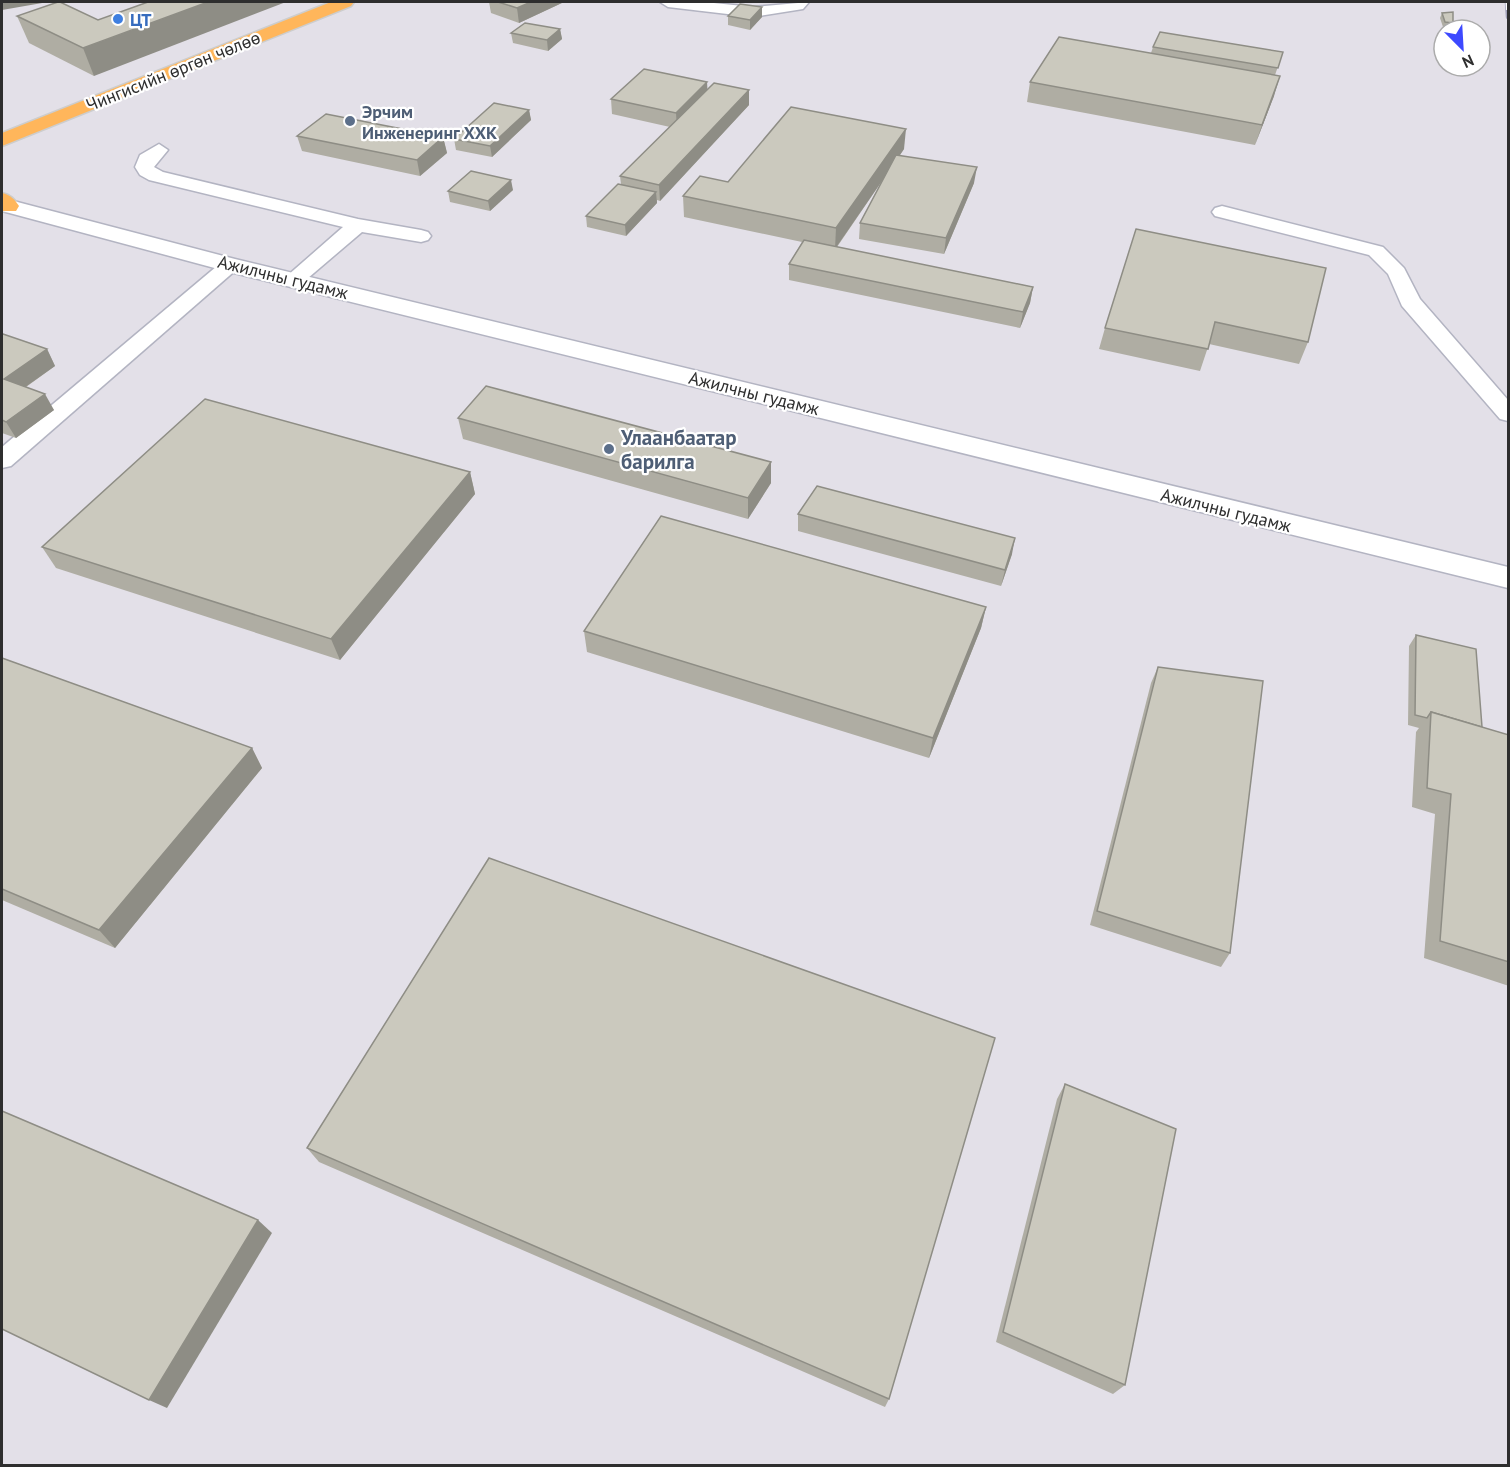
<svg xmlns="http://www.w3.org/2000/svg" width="1510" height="1467" font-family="'PT Sans',sans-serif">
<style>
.industrial{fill:#e3e0e8;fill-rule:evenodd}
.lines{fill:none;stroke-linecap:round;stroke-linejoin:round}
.street-casing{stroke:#b3b4c2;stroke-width:3}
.secondary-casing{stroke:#b3b4c2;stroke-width:3}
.highway-casing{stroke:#cdcdcd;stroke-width:3}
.street{fill:#fff;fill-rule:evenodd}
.secondary{fill:#fff;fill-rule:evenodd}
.highway{fill:#ffb65b;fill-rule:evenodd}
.rail-casing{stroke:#a1a1b9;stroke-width:4.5}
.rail{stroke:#fff;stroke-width:3;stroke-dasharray:8;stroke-linecap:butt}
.wall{fill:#afada3}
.shaded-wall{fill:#8e8d85}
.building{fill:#cbc9be;stroke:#8e8d85;stroke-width:1.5}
.shop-dot{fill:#3f7fe0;stroke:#fff;stroke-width:2}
.service-dot{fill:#5c6f8a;stroke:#fff;stroke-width:2}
.labels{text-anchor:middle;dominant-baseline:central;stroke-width:4.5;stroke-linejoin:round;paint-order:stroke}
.far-shop-label{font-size:18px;font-weight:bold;fill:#366cbe;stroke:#fff;text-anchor:start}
.far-street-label{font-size:18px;fill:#2e2e2e;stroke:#fff}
.far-service-label{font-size:18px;font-weight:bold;fill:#4e5e75;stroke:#fff;text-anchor:start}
.service-label{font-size:21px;font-weight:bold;fill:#4e5e75;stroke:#fff;text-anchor:start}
</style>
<rect width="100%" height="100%" fill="#f0ebdf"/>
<!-- industrial -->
<path class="industrial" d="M2,2H1508V1465L2,1466ZM1444,30H1480V66H1444Z"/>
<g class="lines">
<defs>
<g id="street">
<polygon points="660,2 704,2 753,7 809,2 803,9 753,17 668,7"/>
<polygon points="159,144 168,150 154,167 163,172 358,219 421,230 428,232 431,236 428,240 421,242 362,232 301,284 287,284 283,280 287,276 343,227 149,180 140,175 135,167 140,155"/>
<polygon points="1222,206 1383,247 1404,268 1420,299 1508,400 1508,421 1500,419 1402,306 1388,274 1369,255 1215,216 1212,212 1215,208"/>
<polygon points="230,259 237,261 240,265 237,269 11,466 2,468 2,447 223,261"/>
</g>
<polygon id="secondary" points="2,198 235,259 1508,567 1508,588 222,270 2,211"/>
<g id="highway">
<polygon points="331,2 354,2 351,6 2,146 2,133"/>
<path d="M2,193C11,195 14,199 19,206L16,211H2Z"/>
</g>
</defs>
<!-- street casing -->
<use href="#street" class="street-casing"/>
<!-- secondary casing -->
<use href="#secondary" class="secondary-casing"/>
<!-- highway casing -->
<use href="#highway" class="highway-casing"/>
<!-- street -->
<use href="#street" class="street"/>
<!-- secondary -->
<use href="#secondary" class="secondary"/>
<!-- highway -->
<use href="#highway" class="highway"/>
<defs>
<polyline id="rail" points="1507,2 1508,17"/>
</defs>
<!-- rail casing -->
<use href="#rail" class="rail-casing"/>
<!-- rail -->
<use href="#rail" class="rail"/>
</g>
<!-- wall -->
<g class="wall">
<polygon points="489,2 564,2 519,23 491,13"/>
<polygon points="1442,13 1453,23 1451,28 1443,27 1440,18"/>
<polygon points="17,16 98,20 94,76 29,43"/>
<polygon points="728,16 762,17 750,30 728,25"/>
<polygon points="560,29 562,39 548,51 513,43 511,33"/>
<polygon points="1153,47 1283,52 1275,75 1274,96 1255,145 1027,102 1030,82 1151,53"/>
<polygon points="707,82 707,89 749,105 660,201 657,200 657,203 626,236 587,227 586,216 621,184 620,176 670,127 612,114 611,99"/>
<polygon points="529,110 531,120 492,157 456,150 454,139"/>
<polygon points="297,136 443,137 447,153 420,176 302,151"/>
<polygon points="904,149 900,155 974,183 944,254 859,239 860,223 882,181 837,247 1033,287 1030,303 1020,328 789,280 789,264 802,242 684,217 683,196 728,182"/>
<polygon points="513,190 490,211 450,202 448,191"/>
<polygon points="1136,229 1308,342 1299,364 1209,344 1200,371 1099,349 1105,328"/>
<polygon points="2,335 47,349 55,366 26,387 54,410 16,438 2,433"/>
<polygon points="458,418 771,462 771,483 748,519 463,439"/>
<polygon points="470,472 475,494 340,660 56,568 42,547"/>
<polygon points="798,514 1012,554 1001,586 798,531"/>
<polygon points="986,607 981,628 929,758 587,652 584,631"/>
<polygon points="1416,635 1482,727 1509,735 1509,986 1424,958 1435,814 1412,807 1416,732 1419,728 1408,725 1409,646"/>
<polygon points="2,658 252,748 262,768 115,948 2,900"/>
<polygon points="1158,667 1230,953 1221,967 1090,925 1151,683"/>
<polygon points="1065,1084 1125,1385 1113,1394 996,1342 1057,1099"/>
<polygon points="307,1148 889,1399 885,1407 319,1162"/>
</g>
<!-- shaded-wall -->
<g class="shaded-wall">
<polygon points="2,2 48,2 2,10"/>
<polygon points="208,2 286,2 94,76 83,48"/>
<polygon points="531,2 564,2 519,23 517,8"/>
<polygon points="762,7 762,17 750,30 750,20"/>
<polygon points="560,29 562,39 548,51 547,40"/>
<polygon points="1280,76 1274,96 1255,145 1262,125"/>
<polygon points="707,82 708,97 677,128 676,113"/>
<polygon points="749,90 749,105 660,201 659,185"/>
<polygon points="529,110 531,120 492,157 490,146"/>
<polygon points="906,129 904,149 835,249 836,228"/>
<polygon points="443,137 447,153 420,176 417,160"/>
<polygon points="977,167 974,183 944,254 946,238"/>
<polygon points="511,180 513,190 490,211 488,201"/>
<polygon points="656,192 657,203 626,236 625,225"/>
<polygon points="1033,287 1030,303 1020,328 1023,312"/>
<polygon points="47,349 55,366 14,395 4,379"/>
<polygon points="45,394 54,410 16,438 6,422"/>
<polygon points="771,462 771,483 748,519 748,498"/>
<polygon points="470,472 475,494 340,660 331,639"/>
<polygon points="1015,538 1012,554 1001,586 1005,570"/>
<polygon points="986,607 981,628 929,758 933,738"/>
<polygon points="252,748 262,768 115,948 99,930"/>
<polygon points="258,1220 272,1233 167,1408 149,1400"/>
</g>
<!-- building -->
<g class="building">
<polygon points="58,2 60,2 98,20 148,2 208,2 83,48 17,16"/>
<polygon points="498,2 531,2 517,8"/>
<polygon points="740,4 762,7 750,20 728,16"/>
<polygon points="1453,12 1453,23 1445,22 1442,13"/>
<polygon points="525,23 560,29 547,40 511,33"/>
<polygon points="1160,32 1283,52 1278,68 1153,47"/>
<polygon points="1059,37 1280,76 1262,125 1030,82"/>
<polygon points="644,69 707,82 676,113 611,99"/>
<polygon points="714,83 749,90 659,185 620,176"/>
<polygon points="494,103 529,110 490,146 454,139"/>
<polygon points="791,107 906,129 836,228 683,196 700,176 728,182"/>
<polygon points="326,114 443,137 417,160 297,136"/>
<polygon points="896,155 977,167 946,238 860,223"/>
<polygon points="471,171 511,180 488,201 448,191"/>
<polygon points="618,184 656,192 625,225 586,216"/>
<polygon points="1136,229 1326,268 1308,342 1215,322 1208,349 1105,328"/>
<polygon points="804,240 1033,287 1023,312 789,264"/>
<polygon points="3,334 47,349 4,379 45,394 6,422 2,420 2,335"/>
<polygon points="486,386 771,462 748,498 458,418"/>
<polygon points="205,399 470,472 331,639 42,547"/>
<polygon points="817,486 1015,538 1005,570 798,514"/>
<polygon points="661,516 986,607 933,738 584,631"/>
<polygon points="1416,635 1476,649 1482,727 1431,712 1427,718 1415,715"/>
<polygon points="2,658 252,748 99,930 2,889"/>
<polygon points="1158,667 1263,681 1230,953 1097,911"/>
<polygon points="1431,712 1509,735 1509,962 1440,941 1451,794 1427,788"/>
<polygon points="489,858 995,1038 889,1399 307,1148"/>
<polygon points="1065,1084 1176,1129 1125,1385 1003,1332"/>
<polygon points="2,1111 258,1220 149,1400 2,1329"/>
</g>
<!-- markers -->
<circle class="shop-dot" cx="118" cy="19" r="6"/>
<g class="service-dot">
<circle cx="350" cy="121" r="6"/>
<circle cx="609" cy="449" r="6"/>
</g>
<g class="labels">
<!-- far-shop labels -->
<g class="far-shop-label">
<text x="130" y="19">ЦТ</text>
</g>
<!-- far-street labels -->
<g class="far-street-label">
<text transform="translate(173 71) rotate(-22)">Чингисийн өргөн чөлөө</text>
<text transform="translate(283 277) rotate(14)">Ажилчны гудамж</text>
<text transform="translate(754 393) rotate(14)">Ажилчны гудамж</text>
<text transform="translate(1226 510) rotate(14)">Ажилчны гудамж</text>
</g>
<!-- far-service labels -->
<g class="far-service-label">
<text x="362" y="111">Эрчим<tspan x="362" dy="21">Инженеринг ХХК</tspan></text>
</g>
<!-- service labels -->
<g class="service-label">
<text x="621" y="437">Улаанбаатар<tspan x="621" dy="24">барилга</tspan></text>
</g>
</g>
<!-- border -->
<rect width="1510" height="1467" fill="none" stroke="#2e2e2e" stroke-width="6"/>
<!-- north arrow -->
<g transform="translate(1462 48) rotate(156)"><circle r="28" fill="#ffffff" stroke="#ababab" stroke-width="1.5"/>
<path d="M0-4.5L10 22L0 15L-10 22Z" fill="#3d49ff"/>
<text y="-9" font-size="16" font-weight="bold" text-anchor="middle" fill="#2e2e2e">N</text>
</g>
</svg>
